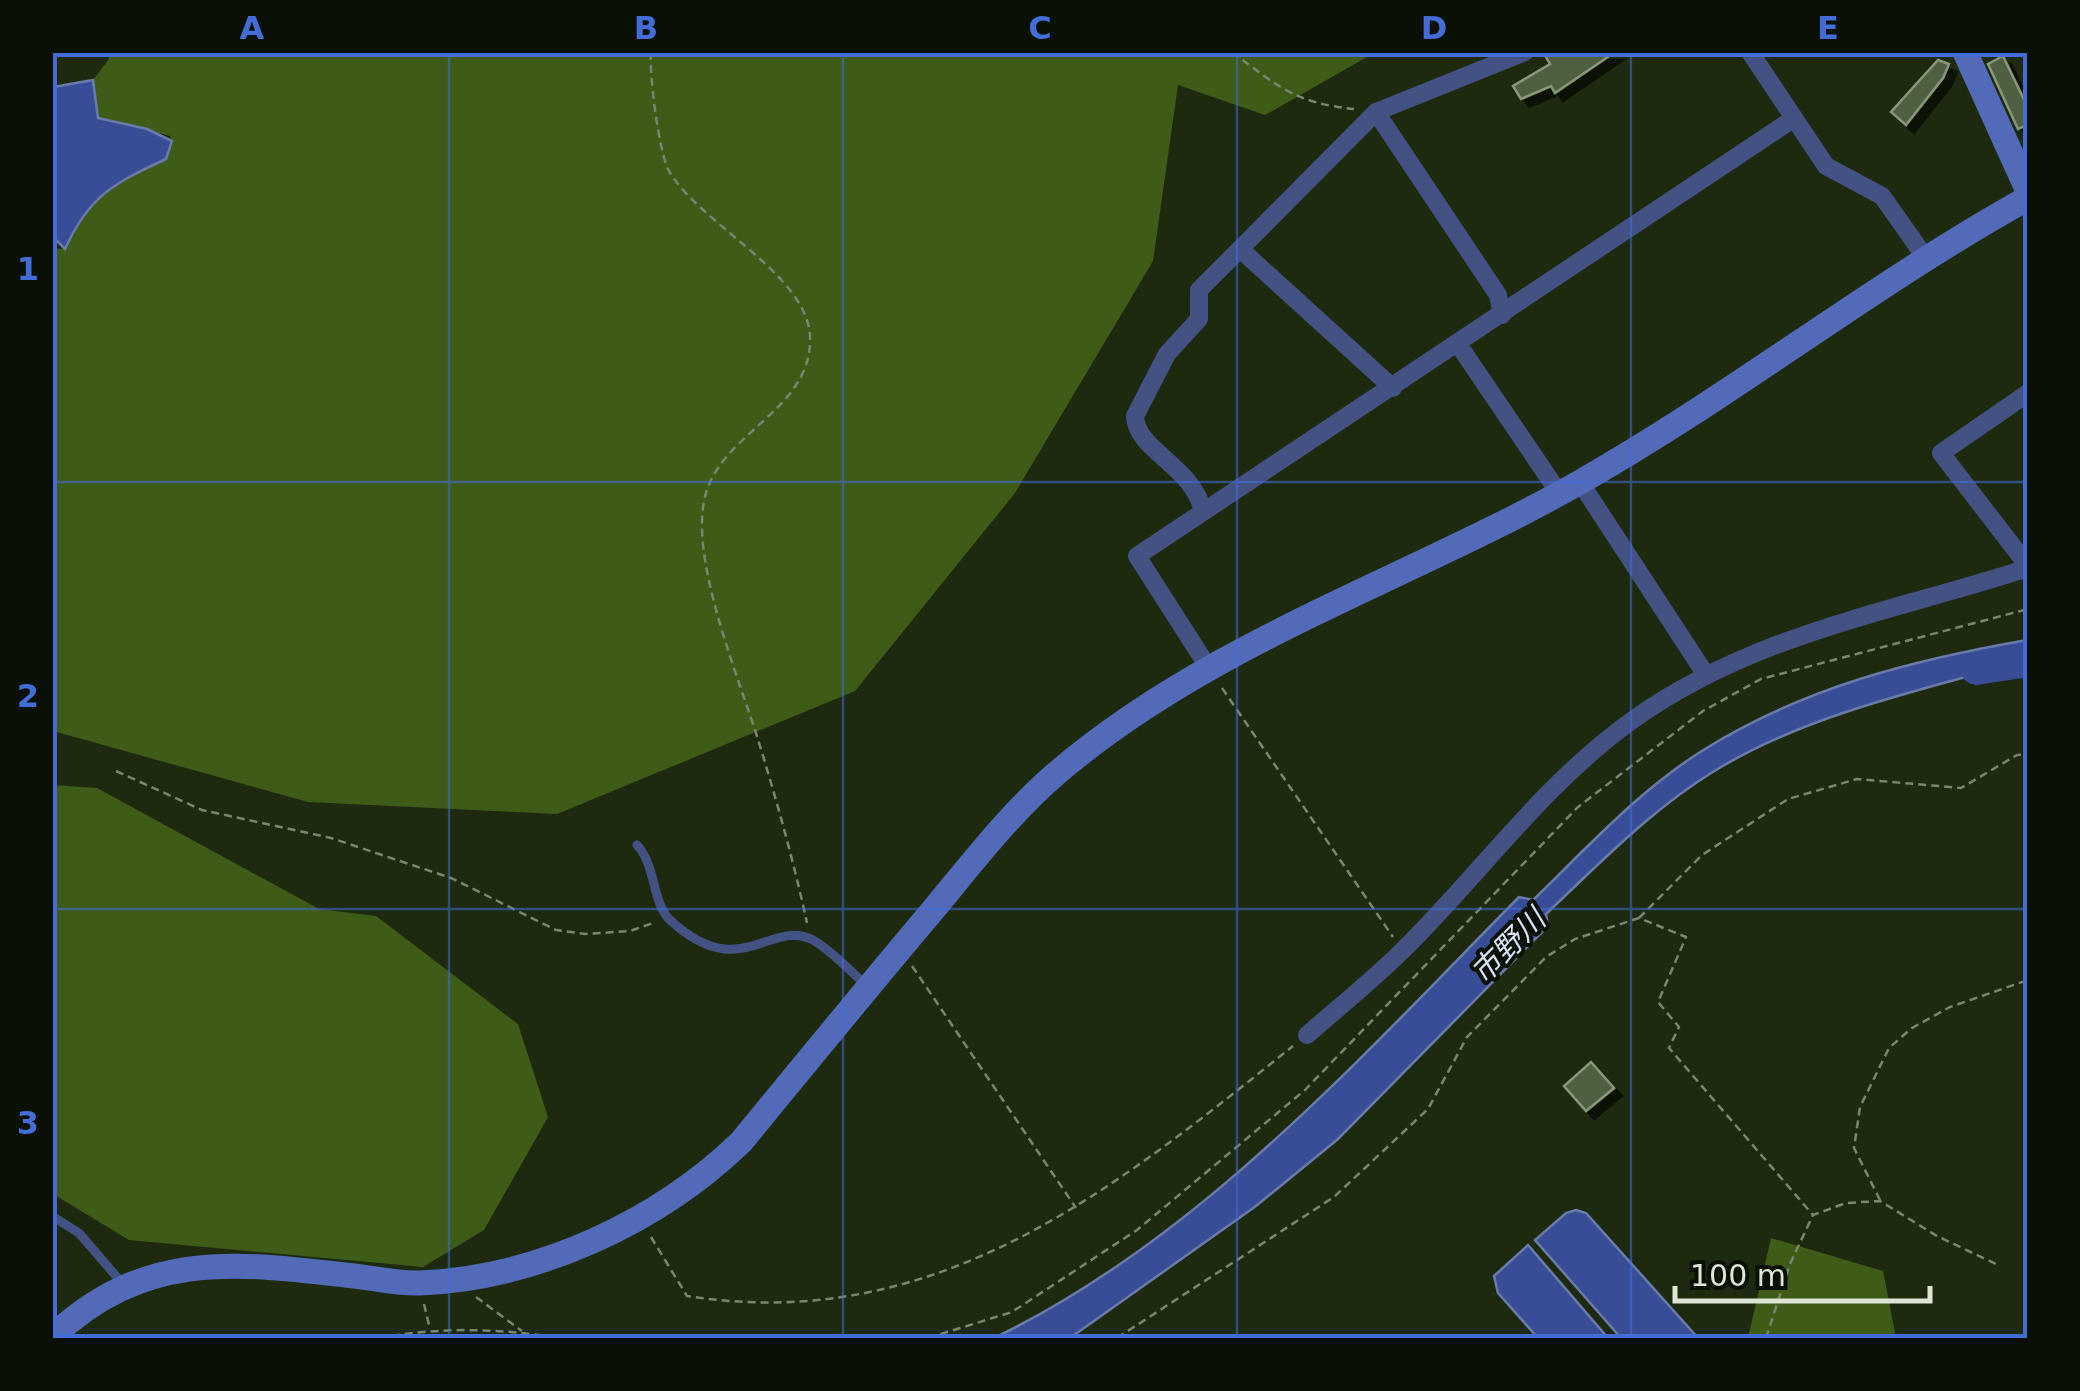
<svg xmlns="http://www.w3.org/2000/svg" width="2080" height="1391" font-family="'DejaVu Sans','Noto Sans JP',sans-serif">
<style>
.forest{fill:#3f5b18}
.water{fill:#394d97;stroke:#6a7baa;stroke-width:2.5}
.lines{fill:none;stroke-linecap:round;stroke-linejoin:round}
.river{stroke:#394d97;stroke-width:30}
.building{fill:#505e42;stroke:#879778;stroke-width:2.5;filter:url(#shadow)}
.path{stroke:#7a856f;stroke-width:2.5;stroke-dasharray:8 5;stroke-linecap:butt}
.lane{stroke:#435283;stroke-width:9}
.street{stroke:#435283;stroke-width:18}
.secondary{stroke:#536ab8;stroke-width:25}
.grid{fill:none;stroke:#436cd7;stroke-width:2.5;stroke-opacity:0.55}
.labels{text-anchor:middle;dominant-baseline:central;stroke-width:8;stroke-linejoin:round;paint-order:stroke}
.water-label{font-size:30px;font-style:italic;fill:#d9e1f7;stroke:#0b1006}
.neatline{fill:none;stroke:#436cd7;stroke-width:4}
.grid-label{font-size:32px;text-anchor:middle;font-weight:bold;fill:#436cd7}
</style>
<defs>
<filter id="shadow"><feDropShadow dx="8" dy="8" stdDeviation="0" flood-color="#0009"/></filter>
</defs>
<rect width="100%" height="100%" fill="#1e2a10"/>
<!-- forest -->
<g class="forest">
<path d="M107,53H1374L1265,115L1178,85L1153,261L1015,493L855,691L557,814L308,802L53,731L52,248L65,249C89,196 114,183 165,159L172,142L170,136L98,118L93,80L109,59Z"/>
<polygon points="52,785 97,788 319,909 376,916 518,1024 548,1117 484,1230 423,1267 129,1240 53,1194"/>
<polygon points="1771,1238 1883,1271 1896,1338 1748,1338"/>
</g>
<!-- water -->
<g class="water">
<path d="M93,80L98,118L147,129L172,141L166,159C114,183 89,196 65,249L53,237V87Z"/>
<path d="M2027,640V660C1923,690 1810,713 1716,770C1653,808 1600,863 1546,914L1548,926L1338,1139L1256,1206L1070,1338H994C1198,1240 1362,1056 1519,897L1533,900C1587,848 1640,789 1705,749C1805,687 1913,660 2027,640Z"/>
<polygon points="1576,1210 1586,1213 1698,1338 1621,1338 1535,1240 1566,1213"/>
<polygon points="1528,1245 1608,1338 1538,1338 1498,1293 1494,1276"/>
</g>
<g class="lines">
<!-- river -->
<polyline class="river" points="1976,670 2028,662"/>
</g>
<!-- building -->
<g class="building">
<polygon points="1554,52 1615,52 1555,93 1551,86 1521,99 1513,86 1550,64 1546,57"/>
<polygon points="2003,56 2028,108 2028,124 2018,129 1988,64"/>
<polygon points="1938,60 1949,64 1943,78 1906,125 1891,112"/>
<polygon points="1591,1062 1614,1088 1586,1111 1564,1086"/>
</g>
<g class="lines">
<!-- path -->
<g class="path">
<path d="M651,52C649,75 659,153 669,171C700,224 807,274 810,336C813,408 727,430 707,490C685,552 741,682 760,746C778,805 794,863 807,923"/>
<path d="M1232,52C1279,87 1295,103 1354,109"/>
<polyline points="1222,688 1393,937"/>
<polyline points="116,771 202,810 331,838 451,878 556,930 585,934 630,931 656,922"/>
<polyline points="1639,918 1702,855 1788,799 1857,779 1961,788 2017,755 2028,754"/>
<polyline points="912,966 1076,1208"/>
<polyline points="1880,1200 1854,1148 1860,1107 1889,1048 1912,1028 1950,1007 2028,980"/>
<path d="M651,1237L687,1296C935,1335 1112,1191 1293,1046"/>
<polyline points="476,1297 522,1331"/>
<polyline points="424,1304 430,1329"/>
<path d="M379,1338C440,1327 497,1328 558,1338"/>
<polyline points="928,1338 1012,1312 1137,1230 1305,1090 1578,807 1703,711 1761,679 2028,609"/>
<polyline points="1117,1338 1334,1197 1428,1109 1467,1037 1546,957 1575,939 1639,918 1686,937 1658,1002 1679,1027 1669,1048 1813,1215"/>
<polyline points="1766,1338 1790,1264 1813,1215 1846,1203 1880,1201 1937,1236 1998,1265"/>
</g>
<!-- lane -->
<g class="lane">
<path d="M637,845C656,865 652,903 670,920C740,985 770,918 813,940C831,950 850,971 866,985"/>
<polyline points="52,1216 79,1233 122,1283"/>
</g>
<!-- street -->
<g class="street">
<polyline points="1750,52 1826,166 1882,196 1925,257"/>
<polyline points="1376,112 1498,295 1502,315"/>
<polyline points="1458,344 1559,493"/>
<polyline points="1393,388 1240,249 1376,112 1525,52"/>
<polyline points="2028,393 1941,453 2028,566"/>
<polyline points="1580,482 1706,675"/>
<path d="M1203,512C1194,466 1136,451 1135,416L1167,354L1199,319V290L1240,249"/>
<polyline points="1208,667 1137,556 1793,119"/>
<path d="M1307,1035C1339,1007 1373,980 1404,949C1480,874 1545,782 1634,719C1756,633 1889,613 2028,568"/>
</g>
<!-- secondary -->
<g class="secondary">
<polyline points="1965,52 2028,191"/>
<path d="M52,1337C143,1251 232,1262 345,1275C369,1277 396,1284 420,1283C538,1278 658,1222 741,1142C805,1064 868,987 933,910C972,863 1011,812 1058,772C1212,641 1408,580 1582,481C1735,394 1873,284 2028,198"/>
</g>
</g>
<!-- grid -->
<path class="grid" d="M449,52V1338M843,52V1338M1237,52V1338M1631,52V1338M52,482H2028M52,909H2028"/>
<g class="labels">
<!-- water labels -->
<g class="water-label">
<text transform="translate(1508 946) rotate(-45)">市野川</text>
</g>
</g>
<!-- border -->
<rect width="2080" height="1391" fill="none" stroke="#0b1006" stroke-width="110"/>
<!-- scale -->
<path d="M1675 1286v15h255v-15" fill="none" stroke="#dde6d5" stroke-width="5"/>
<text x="1690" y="1286" font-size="30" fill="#dde6d5" stroke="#0b1006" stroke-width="8" paint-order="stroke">100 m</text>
<rect x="55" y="55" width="1970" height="1281" class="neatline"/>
<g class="grid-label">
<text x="252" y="39">A</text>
<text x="646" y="39">B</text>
<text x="1040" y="39">C</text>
<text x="1434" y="39">D</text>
<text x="1828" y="39">E</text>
<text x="28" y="280">1</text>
<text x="28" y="707">2</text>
<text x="28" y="1134">3</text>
</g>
</svg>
